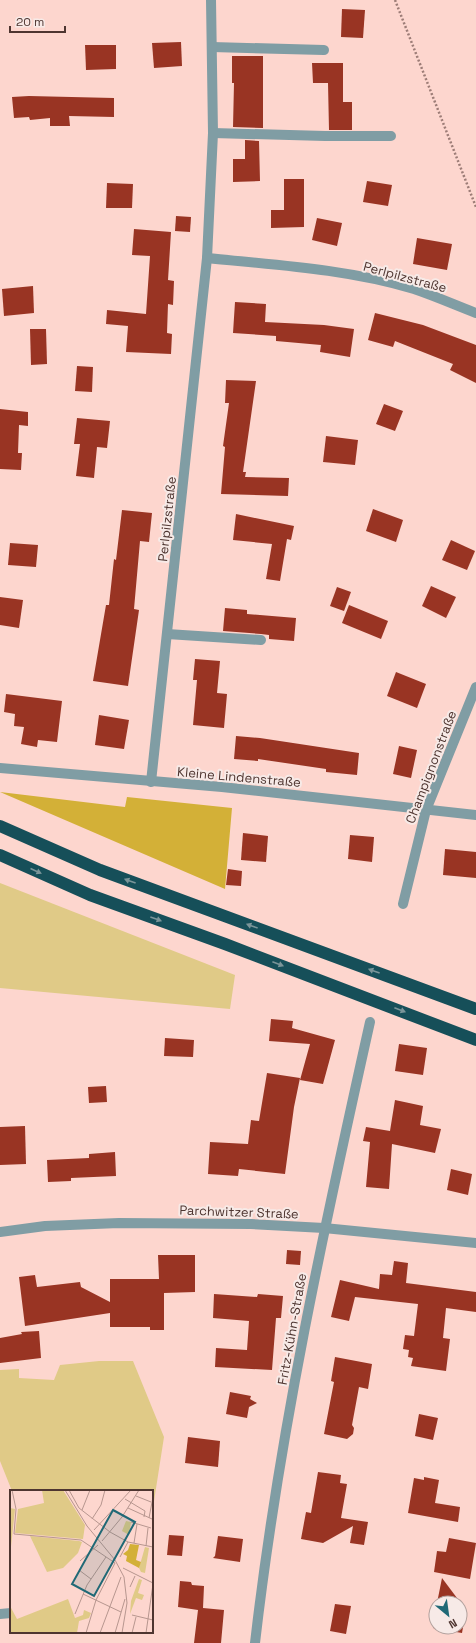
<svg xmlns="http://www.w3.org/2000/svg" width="476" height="1643" font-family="'Space Grotesk',sans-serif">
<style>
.green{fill:#e0ca87}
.forest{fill:#d3b037}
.building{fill:#993423}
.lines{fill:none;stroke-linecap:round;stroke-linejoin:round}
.path{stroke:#9d7d77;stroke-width:2.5;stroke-dasharray:2 2;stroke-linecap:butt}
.minor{stroke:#809da4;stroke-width:10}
.highway{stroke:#164f59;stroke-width:12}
.oneway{fill:#7b9599}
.labels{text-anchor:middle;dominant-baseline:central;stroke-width:4;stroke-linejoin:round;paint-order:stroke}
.street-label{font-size:13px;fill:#4e3530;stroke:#f7eae7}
.inset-road{fill:none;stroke:#b7968f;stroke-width:1}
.view{fill:#206976;fill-opacity:0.15;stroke:#206976;stroke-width:2}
.inset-edge{fill:none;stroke:#4e3530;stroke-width:2}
</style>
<rect width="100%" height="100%" fill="#fdd6ce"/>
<!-- green -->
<g class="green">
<polygon points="0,883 235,975 230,1009 0,988"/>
<polygon points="99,1361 133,1361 164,1437 152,1514 152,1491 12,1491 0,1461 0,1370 19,1369 19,1378 54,1380 60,1365"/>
</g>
<!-- forest -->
<polygon class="forest" points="0,792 125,807 127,797 232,808 225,889"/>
<!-- building -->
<g class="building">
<polygon points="342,9 365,10 363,38 341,37"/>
<polygon points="181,42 182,66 154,68 152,43"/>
<polygon points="85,45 116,45 116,69 86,70"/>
<polygon points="232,56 263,56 263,128 233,127 234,83 232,83"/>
<polygon points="312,63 343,63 343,102 352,102 352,130 329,130 328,83 313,83"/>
<polygon points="29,96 114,98 114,117 69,116 70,126 50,126 50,118 30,120 29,117 14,118 12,97"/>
<polygon points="245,140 259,141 260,181 233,182 233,159 245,159"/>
<polygon points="284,179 304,179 304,227 271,228 271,210 284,210"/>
<polygon points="367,181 392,185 388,206 363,202"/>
<polygon points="107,183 133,184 132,208 106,208"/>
<polygon points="176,216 191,217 190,232 175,231"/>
<polygon points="317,218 342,223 337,246 312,240"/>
<polygon points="134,229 171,232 168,280 174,281 173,305 168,304 167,333 172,334 171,354 126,352 128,326 106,324 107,310 146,314 150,256 132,255"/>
<polygon points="417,238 452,244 447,270 413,264"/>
<polygon points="33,286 34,313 4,316 2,289"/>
<polygon points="235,302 266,304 265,322 324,325 354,329 350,357 320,352 321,345 276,341 276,336 233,333"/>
<polygon points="375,313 423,325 476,345 476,383 450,370 453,364 395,341 393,347 368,340"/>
<polygon points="30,329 46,329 47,364 31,365"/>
<polygon points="77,366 93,367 92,392 75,391"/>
<polygon points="226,380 256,381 243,472 246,472 245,477 289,478 288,496 221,494 225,447 223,446 229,403 225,403"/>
<polygon points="384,404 403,411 395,431 376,424"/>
<polygon points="0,409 28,412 28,426 19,425 18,453 22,453 21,470 0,469"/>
<polygon points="77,418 110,421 107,448 97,447 94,478 76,476 80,444 74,444"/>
<polygon points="326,436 358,440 355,465 323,462"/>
<polygon points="373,509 403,520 396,542 366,531"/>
<polygon points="122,510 152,513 149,542 140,541 134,609 139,610 128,686 93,681 106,605 109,605 114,559 116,560"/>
<polygon points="236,514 294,526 291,540 287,539 280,581 266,579 272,544 233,540"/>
<polygon points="451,540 475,551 467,570 442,560"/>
<polygon points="10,543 38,545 36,567 8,565"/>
<polygon points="431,586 456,597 446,618 422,606"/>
<polygon points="337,587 351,592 344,611 330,606"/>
<polygon points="0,597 23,600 19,628 0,625"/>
<polygon points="349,605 388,621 381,639 342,623"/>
<polygon points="225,608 247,610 247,614 296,618 294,641 269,639 269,635 261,634 223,631"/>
<polygon points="195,659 220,661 217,693 227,694 224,728 193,725 197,680 193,680"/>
<polygon points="396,672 426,684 417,708 387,696"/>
<polygon points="6,694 62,701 57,742 38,740 37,747 21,744 24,727 14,726 15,714 4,712"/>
<polygon points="99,715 129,720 124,749 95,745"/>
<polygon points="236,736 260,738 359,753 357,775 326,772 326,769 258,759 258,761 234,759"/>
<polygon points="399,746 417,750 411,778 393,774"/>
<polygon points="243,833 268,836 266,862 241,860"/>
<polygon points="350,835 374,837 372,862 348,859"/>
<polygon points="445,849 476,852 476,878 443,875"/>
<polygon points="228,869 242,871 241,886 226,885"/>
<polygon points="271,1019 293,1021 292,1028 335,1040 323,1084 300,1080 310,1044 269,1041"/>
<polygon points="165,1038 194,1040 193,1057 164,1056"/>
<polygon points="399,1044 427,1048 423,1075 395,1071"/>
<polygon points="267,1073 300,1078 294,1107 285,1174 239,1169 238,1176 208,1174 210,1142 248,1144 251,1120 259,1121"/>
<polygon points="106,1086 107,1102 89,1103 88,1087"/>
<polygon points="395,1100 423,1106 420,1125 441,1129 435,1153 392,1144 389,1189 366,1187 370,1142 363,1141 366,1127 390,1131"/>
<polygon points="25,1126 26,1164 0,1165 0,1127"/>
<polygon points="115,1152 116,1176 71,1178 71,1181 48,1182 47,1160 89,1158 89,1154"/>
<polygon points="451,1169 472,1174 468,1195 447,1190"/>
<polygon points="287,1250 301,1251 300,1265 286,1264"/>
<polygon points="158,1255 195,1255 195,1292 164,1293 164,1330 150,1330 150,1327 110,1327 110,1313 25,1326 19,1277 35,1275 37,1287 80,1282 81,1287 110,1302 110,1279 159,1279"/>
<polygon points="394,1261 408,1263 406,1283 476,1292 476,1312 446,1308 443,1338 450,1339 446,1371 411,1366 413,1358 408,1357 409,1350 403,1349 405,1335 414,1336 418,1304 355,1297 349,1321 331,1317 340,1280 379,1289 380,1274 392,1275"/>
<polygon points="214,1294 257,1297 258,1294 283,1296 281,1318 276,1318 272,1370 215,1367 216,1348 247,1350 249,1321 213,1318"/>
<polygon points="39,1331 41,1358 0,1363 0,1338 22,1334 21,1332"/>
<polygon points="335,1357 372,1364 368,1389 359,1387 352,1425 354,1428 353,1434 347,1439 324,1434 334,1382 331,1381"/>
<polygon points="230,1392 251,1396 250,1399 257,1403 249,1407 247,1418 226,1414"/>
<polygon points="419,1414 438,1418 433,1440 415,1436"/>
<polygon points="188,1437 220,1441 218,1467 185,1463"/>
<polygon points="318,1472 341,1475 340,1483 347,1484 341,1518 368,1522 364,1545 350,1543 353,1526 323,1543 301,1539 306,1512 311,1513"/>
<polygon points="424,1477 439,1480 435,1503 460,1507 458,1522 408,1513 414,1478 424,1480"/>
<polygon points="169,1535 184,1536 182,1556 167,1555"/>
<polygon points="218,1536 243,1539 240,1562 213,1558 215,1556"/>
<polygon points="449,1538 476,1543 470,1579 434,1572 437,1551 446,1552"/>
<polygon points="442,1578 466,1610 462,1633 433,1628 436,1612 436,1627 460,1627 460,1603 437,1603"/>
<polygon points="180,1581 191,1582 192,1585 204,1586 203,1608 224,1610 221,1643 194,1643 198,1610 178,1607"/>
<polygon points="335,1604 351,1606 346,1634 330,1631"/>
</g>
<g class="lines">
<!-- path -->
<polyline class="path" points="395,0 476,207"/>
<!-- minor -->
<g class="minor">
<polyline points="212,47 324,50"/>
<polyline points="213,133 325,136 391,136"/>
<path d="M207,258C276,265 347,269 414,289C435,296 455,305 476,313"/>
<polyline points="167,634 261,640"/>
<polyline points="0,768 222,787 476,815"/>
<polyline points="151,782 207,258 213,133 211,0"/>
<polyline points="403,904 426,810 476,687"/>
<polyline points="0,1232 45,1226 119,1223 251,1224 324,1228 476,1243"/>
<polyline points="0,1614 11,1613"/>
<path d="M255,1643C279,1434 324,1228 370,1022"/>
</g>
<!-- highway -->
<g class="highway">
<polyline points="0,826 100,870 476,1009"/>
<polyline points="0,855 90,895 225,944 476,1040"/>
</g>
</g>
<!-- one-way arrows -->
<defs><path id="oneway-solid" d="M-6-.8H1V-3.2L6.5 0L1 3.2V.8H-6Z"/></defs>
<g class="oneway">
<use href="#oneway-solid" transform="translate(36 871) rotate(24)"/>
<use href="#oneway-solid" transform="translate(130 881) rotate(-160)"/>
<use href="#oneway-solid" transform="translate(156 919) rotate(20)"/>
<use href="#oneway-solid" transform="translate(252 926) rotate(-160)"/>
<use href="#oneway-solid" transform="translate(278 964) rotate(21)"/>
<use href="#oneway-solid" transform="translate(374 971) rotate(-160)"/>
<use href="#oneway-solid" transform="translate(400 1010) rotate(21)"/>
</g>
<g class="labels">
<!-- street labels -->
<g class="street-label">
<text transform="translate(405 277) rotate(15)">Perlpilzstraße</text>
<text transform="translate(167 519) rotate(-84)">Perlpilzstraße</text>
<text transform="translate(431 767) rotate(-69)">Champignonstraße</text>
<text transform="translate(239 777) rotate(5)">Kleine Lindenstraße</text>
<text transform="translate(239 1212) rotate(2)">Parchwitzer Straße</text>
<text transform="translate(292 1329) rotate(-80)">Fritz-Kühn-Straße</text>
</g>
</g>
<!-- overview -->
<g transform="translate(10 1490)">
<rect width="143" height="143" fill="#fdd6ce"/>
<path d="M32,0H53L75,35L73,49L5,43L8,19L34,13ZM0,18L5,19L0,66ZM116,31L121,32L119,45L112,41ZM20,46L69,51L72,52L68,63L53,78L37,82ZM135,57L139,58L135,83L131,82L129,78ZM129,89L132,90L128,103L134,105L132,110L126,108L120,124L121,111ZM58,109L65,128L73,125L74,120L81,123L79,128L69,131L67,143H0V116L7,129Z" fill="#e0ca87"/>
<path d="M120,54L129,55L126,70L131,72L129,78L116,71L117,66L113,64L118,60Z" fill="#d3b037"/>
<path class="inset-road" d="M2,0L6,19L4,44L71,50L105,73L86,110L76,143M55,0L77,36L105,70L114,87L117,113L112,143M59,0L69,18L100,42L118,52L143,57M126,6L141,12M115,9L135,21L134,27M118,18L142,29M72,20L80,0M139,28L143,7M82,29L91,15L95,0M121,32L141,38M84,40L121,0M92,51L112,27L129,0M124,53L127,34M136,56L138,38M110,67L118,52M70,71L88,55M113,78L143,93M69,80L81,89M120,97L125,86M73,104L111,122M65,124L77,95L96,67M122,125L143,130M90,143L111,87M105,143L115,109M122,143L126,127M136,143L143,94"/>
<path class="view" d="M103,20L125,32L84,106L62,94Z"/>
<rect width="143" height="143" class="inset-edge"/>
</g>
<!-- north arrow -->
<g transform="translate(448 1615) rotate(151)"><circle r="19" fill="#f7eae7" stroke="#b3a29e"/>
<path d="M0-3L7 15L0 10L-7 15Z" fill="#206976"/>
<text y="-6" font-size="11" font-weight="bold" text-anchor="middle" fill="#4e3530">N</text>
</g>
<!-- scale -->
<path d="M10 26v6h55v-6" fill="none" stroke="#4e3530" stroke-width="2"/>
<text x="16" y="26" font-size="12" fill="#4e3530" stroke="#f7eae7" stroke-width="3" paint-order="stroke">20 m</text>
</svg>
